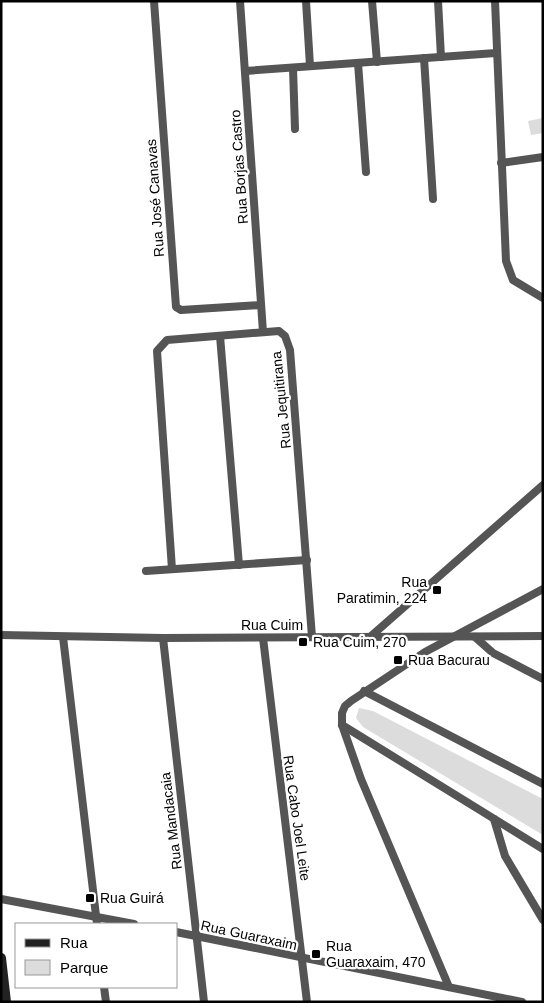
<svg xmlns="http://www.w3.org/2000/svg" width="544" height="1003" font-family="Arial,sans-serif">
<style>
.green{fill:#dcdcdc}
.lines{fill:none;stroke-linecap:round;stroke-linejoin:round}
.minor{stroke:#555;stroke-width:8}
.secondary{stroke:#222;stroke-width:10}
.poi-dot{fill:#000;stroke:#fff;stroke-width:2}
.labels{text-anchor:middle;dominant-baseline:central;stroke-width:4.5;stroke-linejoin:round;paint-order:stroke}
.street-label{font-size:14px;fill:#000;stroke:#fff}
.poi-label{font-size:14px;fill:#000;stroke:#fff;text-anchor:start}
</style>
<rect width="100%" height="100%" fill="#fff"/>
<!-- green -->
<g class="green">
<polygon points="543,118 543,133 531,135 528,121"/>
<polygon points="359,708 373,711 543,799 543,835 363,727 356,718"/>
</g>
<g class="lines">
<!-- minor -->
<g class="minor">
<polyline points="154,1 176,307 181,310 261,305"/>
<polyline points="240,1 263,332"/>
<polyline points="306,1 310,66"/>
<polyline points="372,1 377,62"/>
<polyline points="438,1 441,57"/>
<polyline points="495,1 506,261 513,280 543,298"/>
<polyline points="424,58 433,199"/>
<polyline points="358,63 366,172"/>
<polyline points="293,68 295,129"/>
<polyline points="245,71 496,53"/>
<polyline points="501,163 543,157"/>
<polyline points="220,336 239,565"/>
<polyline points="172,569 157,351 167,340 279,331 285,336 290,350 312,637"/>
<polyline points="146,571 307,560"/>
<polyline points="1,635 163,638 543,636"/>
<polyline points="63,637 97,924"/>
<polyline points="370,637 543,485"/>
<polyline points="475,637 493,653 543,679"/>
<polyline points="163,638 204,1002"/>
<polyline points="263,638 307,1002"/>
<polyline points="364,691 543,784"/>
<polyline points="342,725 543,849"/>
<polyline points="494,819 505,856 543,920"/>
<polyline points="1,899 134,924"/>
<polyline points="176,932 522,1002"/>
<polyline points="104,987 106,1002"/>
<polyline points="449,987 361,779 342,725 342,713 345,706 351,701 425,652 543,589"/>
</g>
<!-- secondary -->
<polyline class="secondary" points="1,958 6,1002"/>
</g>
<!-- markers -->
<g class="poi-dot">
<rect x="432" y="585" width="10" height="10" rx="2.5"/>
<rect x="298" y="637" width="10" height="10" rx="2.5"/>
<rect x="393" y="655" width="10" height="10" rx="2.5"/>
<rect x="85" y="893" width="10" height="10" rx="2.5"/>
<rect x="311" y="949" width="10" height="10" rx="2.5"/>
</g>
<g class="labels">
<!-- street labels -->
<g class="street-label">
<text transform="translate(239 167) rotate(-94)">Rua Borjas Castro</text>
<text transform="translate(155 198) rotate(-94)">Rua José Canavas</text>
<text transform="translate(281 400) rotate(-96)">Rua Jequitirana</text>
<text x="272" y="625">Rua Cuim</text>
<text transform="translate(297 818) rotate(82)">Rua Cabo Joel Leite</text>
<text transform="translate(171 821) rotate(-97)">Rua Mandacaia</text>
<text transform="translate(249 935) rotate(12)">Rua Guaraxaim</text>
</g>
<!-- poi labels -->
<g class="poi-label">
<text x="427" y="582" text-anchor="end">Rua<tspan x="427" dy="16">Paratimin, 224</tspan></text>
<text x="313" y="642">Rua Cuim, 270</text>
<text x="408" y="660">Rua Bacurau</text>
<text x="100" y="898">Rua Guirá</text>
<text x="326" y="946">Rua<tspan x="326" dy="16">Guaraxaim, 470</tspan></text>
</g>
</g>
<!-- border -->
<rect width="544" height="1003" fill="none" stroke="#000000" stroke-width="5"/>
<!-- legend -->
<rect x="15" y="923" width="162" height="65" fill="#ffffff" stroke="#999999"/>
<rect x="25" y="939" width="25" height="8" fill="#222222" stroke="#999999"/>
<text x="60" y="948" font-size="15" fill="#000000">Rua</text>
<rect x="25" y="960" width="25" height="15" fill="#dcdcdc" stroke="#999999"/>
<text x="60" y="973" font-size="15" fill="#000000">Parque</text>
</svg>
